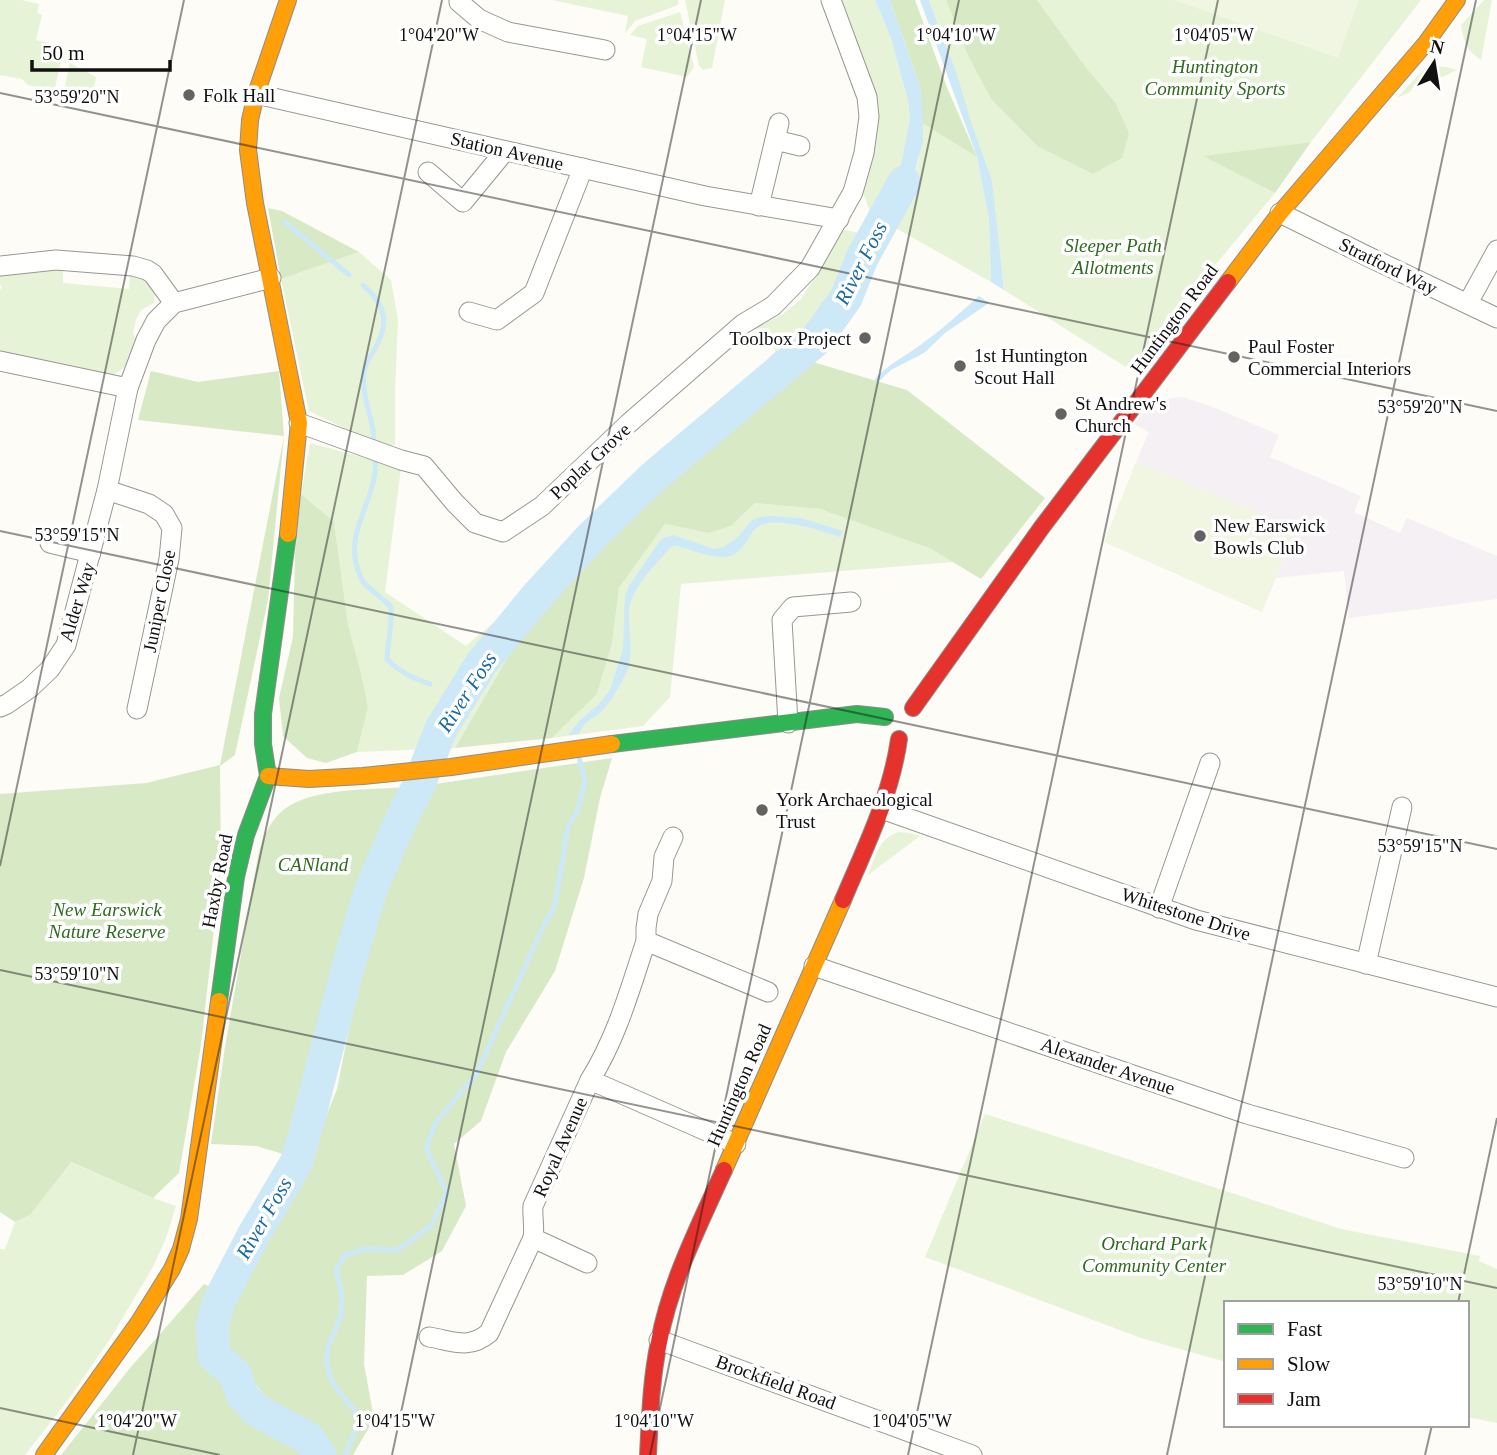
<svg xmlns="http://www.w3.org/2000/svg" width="1497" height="1455" font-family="'Times New Roman',serif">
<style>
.industrial{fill:#f5f0f3}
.green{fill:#e7f3d7}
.forest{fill:#d8eac5}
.pitch{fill:#f0f6e1}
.water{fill:#cde8f7}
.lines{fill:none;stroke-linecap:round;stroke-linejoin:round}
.stream{stroke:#cde8f7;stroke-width:5}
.river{stroke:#cde8f7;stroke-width:33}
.street-casing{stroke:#979795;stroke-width:21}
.fast-casing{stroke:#8e8d8b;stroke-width:18}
.slow-casing{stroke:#8e8d8b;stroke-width:18}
.jam-casing{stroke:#8e8d8b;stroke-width:18}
.street{stroke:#fffffe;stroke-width:19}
.fast{stroke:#30b455;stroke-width:16}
.slow{stroke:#ff9f0a;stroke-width:16}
.jam{stroke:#e5322d;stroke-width:16}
.ticks{fill:none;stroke:#111;stroke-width:2;stroke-opacity:0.45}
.poi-dot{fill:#646362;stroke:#fff;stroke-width:2.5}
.labels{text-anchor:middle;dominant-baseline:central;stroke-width:7;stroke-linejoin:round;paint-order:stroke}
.park-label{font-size:19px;font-style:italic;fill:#2f6b1f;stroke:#fff}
.poi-label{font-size:19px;fill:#111;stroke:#fff;text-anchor:start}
.street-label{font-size:19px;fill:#111;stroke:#fff}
.water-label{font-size:21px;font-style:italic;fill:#1768a6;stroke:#fff}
.ticks-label{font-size:18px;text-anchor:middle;fill:#111;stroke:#fff;stroke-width:7;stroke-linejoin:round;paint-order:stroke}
</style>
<rect width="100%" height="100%" fill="#fdfcf7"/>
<!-- industrial -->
<polygon class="industrial" points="1183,397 1215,408 1279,435 1270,457 1361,496 1354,512 1400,533 1407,518 1497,556 1497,599 1349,618 1344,571 1276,578 1296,529 1136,462 1149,432 1134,424 1155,400"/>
<!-- green -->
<g class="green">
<polygon points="0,0 22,0 39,4 37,13 42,15 36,40 64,47 54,92 28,85 22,79 0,75"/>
<polygon points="552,0 678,0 678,5 635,21 625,33 628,16"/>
<polygon points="685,0 725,0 712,68 703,70 699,66"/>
<polygon points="842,0 875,0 891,38 908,101 910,118 900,169 879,220 872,217 862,190 867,170 877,136 879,112 869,79"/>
<path d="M929,0H946L968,56L991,99L1037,146L1115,102L1085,66L1037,0H1421L1311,142L1204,156L1275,193L1129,369L1004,290C994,190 965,93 929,0Z"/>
<path d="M1484,0H1492L1481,60C1466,50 1464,42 1461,25Z"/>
<polygon points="680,12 694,67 687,77 641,67 647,39 630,35 638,26"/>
<polygon points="70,63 96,77 90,107 62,101"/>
<polygon points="1434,66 1447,67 1457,70 1397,98 1423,70"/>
<path d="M922,123L977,157L989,219L991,282L892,226C895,219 900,213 903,206C915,181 923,150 922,123Z"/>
<polygon points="844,230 871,235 855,252 845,272 838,294 796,340 776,351 754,328 783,314 801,299 813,280 833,243"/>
<polygon points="359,252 391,280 398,320 395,391 395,445 381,446 309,411 281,279"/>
<path d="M63,269V283L129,289L130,273C146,275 157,287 154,303L141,310L136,320L133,332L136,340L131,359L125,367L112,376L0,353V289L2,288L0,284V272Z"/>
<polygon points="310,443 401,468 385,592 466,646 538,585 556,594 523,631 455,748 357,752 368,707 361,673 348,624 334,523 301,494"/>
<polygon points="755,503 820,509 931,549 953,562 681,584 670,697 643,726 552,738 597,694 612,644 619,588 665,524 709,533 731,526"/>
<path d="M899,832L910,833L920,836L868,875C875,858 879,837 899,832Z"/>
<polygon points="985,1114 1128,1159 1341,1229 1480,1256 1479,1261 1497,1269 1497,1423 1467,1417 1467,1303 1226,1303 1226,1362 1141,1338 925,1257"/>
<polygon points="70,1162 153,1198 176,1206 166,1238 153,1267 110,1339 68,1400 25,1455 0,1455 0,1249 5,1249 15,1222 30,1215"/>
</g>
<!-- forest -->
<g class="forest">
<polygon points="890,0 915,0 946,85 977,157 922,123 920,87"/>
<polygon points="946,0 1037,0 1085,66 1115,102 1129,133 1122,158 1093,174 1037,146 991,99 968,56"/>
<polygon points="1311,142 1275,193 1203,156"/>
<polygon points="268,208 282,211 359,252 281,279"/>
<polygon points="776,351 907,390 1045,498 981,579 931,549 820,509 755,503 731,526 709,533 665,524 619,588 612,644 597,694 552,738 455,748 523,631 556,595 538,585"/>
<polygon points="151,371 198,382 279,371 284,436 268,600 235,755 220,766 221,866 201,1045 179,1173 153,1198 71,1162 30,1215 15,1222 0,1212 0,794 146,783 220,765 284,436 138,420"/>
<polygon points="301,494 334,522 348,624 361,673 368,707 357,752 326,763 307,758 283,736 279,698 293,637 295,553"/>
<polygon points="612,758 600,798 584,878 555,971 506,1052 481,1121 454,1144 466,1206 442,1251 403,1275 367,1276 364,1364 374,1419 353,1455 318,1455 239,1366 220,1354 218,1330 223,1306 262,1239 286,1202 307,1164 337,1089 369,928 386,877 428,785"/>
<path d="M418,787L394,807L367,875L319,1050L293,1157L256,1146L211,1144L225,1047L258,856C263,837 271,817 289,806C320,787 381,789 418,787Z"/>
<polygon points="204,1284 213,1288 205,1316 205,1350 249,1412 278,1437 298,1444 306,1455 61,1455 130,1368"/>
</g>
<!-- pitch -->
<g class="pitch">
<polygon points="1174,0 1359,0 1338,58"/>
<polygon points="1136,462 1296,529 1262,612 1104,542"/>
</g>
<!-- water -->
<g class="water">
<polygon points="875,0 890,0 920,87 923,114 923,141 913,179 903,207 892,226 879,220 900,169 910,118 908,101 891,38"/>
<polygon points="920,0 929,0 957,75 972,125 992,181 1004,290 991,282 989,219 977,157"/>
<path d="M979,296L989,303L945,333L924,353L891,370L876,384L875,379C887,365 904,357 919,346C940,331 959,314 979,296Z"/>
<path d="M770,516L801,518L843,531L840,537C821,531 773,514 756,528C748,536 744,552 730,556C716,560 692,550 677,546H673L670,548C655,566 631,587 629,611C628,629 634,654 627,671C624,679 608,707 601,712C589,722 587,717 579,734L568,735L579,721L599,704L610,690L623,649L625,596L629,586L659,542L663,538L673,535L714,549L724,547L738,537L752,520L760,517Z"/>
</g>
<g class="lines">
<!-- stream -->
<g class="stream">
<polyline points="285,222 349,275"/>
<path d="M363,285C387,306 390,324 373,352C369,359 365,363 364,372C362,390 368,407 372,425C374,432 373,440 374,447"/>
<path d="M375,457C380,495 345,528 357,567C359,572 360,577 363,582C371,591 383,598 391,607C392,625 388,641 387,659C399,672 413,678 430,684"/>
<path d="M345,1455L360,1419C351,1401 333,1391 328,1370C321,1344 338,1334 341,1313C344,1298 340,1285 336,1271L345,1255L364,1249L397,1250L431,1226L447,1193L426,1148L436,1122L477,1073L543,927L555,905L568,826L577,812L585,782L579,757"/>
</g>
<!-- river -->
<polyline class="river" points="320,1455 309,1439 256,1410 242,1395 235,1374 214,1356 212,1325 219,1301 254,1234 296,1163 307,1126 348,967 371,889 405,811 418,787 441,729 481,664 536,597 592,536 652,478 815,341 846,298 862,258 904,182"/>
<defs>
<g id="street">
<polyline points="459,0 459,2 479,19 508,32 605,50"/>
<polyline points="256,94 705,196 839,219"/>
<polyline points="775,140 800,146"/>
<polyline points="428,172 463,202 505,151"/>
<polyline points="759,206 779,123"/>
<polyline points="1280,213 1369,257 1497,318"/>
<polyline points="0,266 56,260 133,266 147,270 153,274 174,303"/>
<polyline points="1468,303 1497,250"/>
<polyline points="469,312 497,320 534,293 583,168"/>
<polyline points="0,361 128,388 146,340 156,321 174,303 271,278"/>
<polyline points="299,423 401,460 424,466 455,503 475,523 503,532 542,506 628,424 743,324 773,306 810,268 853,192 864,153 869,117 867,97 831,0"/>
<polyline points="107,490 149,504 164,514 172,528 169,559 137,709"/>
<polyline points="50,543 91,553"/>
<polyline points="0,707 7,704 30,688 50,669 66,645 107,490 128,388"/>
<polyline points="788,723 782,620 793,607 851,602"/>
<polyline points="882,809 1196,920 1497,997"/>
<polyline points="1159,908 1210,763"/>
<polyline points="646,941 768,992"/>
<polyline points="1366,964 1402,807"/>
<polyline points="814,966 1247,1114 1404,1158"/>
<polyline points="590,1080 736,1144"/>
<polyline points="533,1238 587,1263"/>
<path d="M429,1337C454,1341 468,1350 489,1333L533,1238C535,1227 532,1217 533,1206L590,1080C617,1037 630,989 646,941V928L648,914L662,881L664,857L673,837"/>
<polyline points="659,1340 972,1455"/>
</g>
<g id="fast">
<polyline points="612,744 857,714 885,717"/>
<polyline points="219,1001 236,877 246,835 268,776 263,744 263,714 288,534"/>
</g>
<g id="slow">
<polyline points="288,0 256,94 250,120 248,150 255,203 299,423 288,534"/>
<polyline points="1228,282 1280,213 1426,43 1457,0"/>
<polyline points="268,776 309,779 363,776 451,767 612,744"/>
<polyline points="724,1170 843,900"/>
<polyline points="44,1455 139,1322 172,1269 181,1249 189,1219 219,1001"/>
</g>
<g id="jam">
<polyline points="913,708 1042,527 1228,282"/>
<path d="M843,900C865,848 891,796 899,739"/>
<path d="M648,1455C650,1417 651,1379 659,1342C670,1282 699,1226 724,1170"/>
</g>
</defs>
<!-- street casing -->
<use href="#street" class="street-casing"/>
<!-- fast casing -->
<use href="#fast" class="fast-casing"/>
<!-- slow casing -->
<use href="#slow" class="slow-casing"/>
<!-- jam casing -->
<use href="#jam" class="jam-casing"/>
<!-- street -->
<use href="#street" class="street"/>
<!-- fast -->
<use href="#fast" class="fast"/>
<!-- slow -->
<use href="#slow" class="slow"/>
<!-- jam -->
<use href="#jam" class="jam"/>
</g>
<!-- ticks -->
<path class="ticks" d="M0,93L1497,411M0,531L1497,849M0,866L184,0M0,970L1497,1288M1458,1303L1497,1118M0,1408L220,1455M133,1455L442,0M392,1455L701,0M650,1455L959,0M908,1455L1218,0M1167,1455L1476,0M1425,1455L1432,1425"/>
<!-- markers -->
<g class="poi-dot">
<circle cx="189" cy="95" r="7"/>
<circle cx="865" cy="338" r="7"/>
<circle cx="1234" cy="357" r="7"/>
<circle cx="960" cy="366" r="7"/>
<circle cx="1061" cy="414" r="7"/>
<circle cx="1200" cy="536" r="7"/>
<circle cx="762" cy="810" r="7"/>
</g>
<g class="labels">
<!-- park labels -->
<g class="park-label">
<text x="1215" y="66">Huntington<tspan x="1215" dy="22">Community Sports</tspan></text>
<text x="1113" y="245">Sleeper Path<tspan x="1113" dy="22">Allotments</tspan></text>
<text x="313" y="864">CANland</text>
<text x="107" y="909">New Earswick<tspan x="107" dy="22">Nature Reserve</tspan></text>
<text x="1154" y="1243">Orchard Park<tspan x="1154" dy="22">Community Center</tspan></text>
</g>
<!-- poi labels -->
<g class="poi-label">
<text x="203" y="95">Folk Hall</text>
<text x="851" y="338" text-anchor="end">Toolbox Project</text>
<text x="1248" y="346">Paul Foster<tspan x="1248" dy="22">Commercial Interiors</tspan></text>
<text x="974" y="355">1st Huntington<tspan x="974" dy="22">Scout Hall</tspan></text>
<text x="1075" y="403">St Andrew's<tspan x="1075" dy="22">Church</tspan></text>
<text x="1214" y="525">New Earswick<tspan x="1214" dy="22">Bowls Club</tspan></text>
<text x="776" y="799">York Archaeological<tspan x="776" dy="22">Trust</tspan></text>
</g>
<!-- street labels -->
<g class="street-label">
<text transform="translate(507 151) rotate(13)">Station Avenue</text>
<text transform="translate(1388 266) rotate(26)">Stratford Way</text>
<text transform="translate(1174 319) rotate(-53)">Huntington Road</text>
<text transform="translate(590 461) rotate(-43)">Poplar Grove</text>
<text transform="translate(159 601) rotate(-79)">Juniper Close</text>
<text transform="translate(77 602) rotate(-73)">Alder Way</text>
<text transform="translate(217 881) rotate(-79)">Haxby Road</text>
<text transform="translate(1186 914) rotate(18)">Whitestone Drive</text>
<text transform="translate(1108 1066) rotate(19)">Alexander Avenue</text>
<text transform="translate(739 1085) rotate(-66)">Huntington Road</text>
<text transform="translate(560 1147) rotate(-66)">Royal Avenue</text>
<text transform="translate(776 1382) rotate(20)">Brockfield Road</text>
</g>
<!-- water labels -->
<g class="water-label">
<text transform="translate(861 263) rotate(-63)">River Foss</text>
<text transform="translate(467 692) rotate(-57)">River Foss</text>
<text transform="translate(264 1218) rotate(-60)">River Foss</text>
</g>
</g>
<g class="ticks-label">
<text x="439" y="41">1°04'20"W</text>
<text x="697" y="41">1°04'15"W</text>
<text x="956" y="41">1°04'10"W</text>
<text x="1214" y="41">1°04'05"W</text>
<text x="77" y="103">53°59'20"N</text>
<text x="1420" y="413">53°59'20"N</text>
<text x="77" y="541">53°59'15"N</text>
<text x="1420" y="852">53°59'15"N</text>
<text x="77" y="980">53°59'10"N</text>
<text x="1420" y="1290">53°59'10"N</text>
<text x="137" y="1427">1°04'20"W</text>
<text x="395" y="1427">1°04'15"W</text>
<text x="654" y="1427">1°04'10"W</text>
<text x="912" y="1427">1°04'05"W</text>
</g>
<!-- legend -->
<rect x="1224" y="1301" width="245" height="126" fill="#ffffff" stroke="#a0a0a0" stroke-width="2"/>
<rect x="1238" y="1324" width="35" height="10" fill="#30b455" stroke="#a0a0a0" stroke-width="2"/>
<text x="1287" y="1336" font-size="21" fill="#111111">Fast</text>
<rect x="1238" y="1359" width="35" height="10" fill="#ff9f0a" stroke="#a0a0a0" stroke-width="2"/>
<text x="1287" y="1371" font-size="21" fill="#111111">Slow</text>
<rect x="1238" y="1394" width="35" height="10" fill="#e5322d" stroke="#a0a0a0" stroke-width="2"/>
<text x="1287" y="1406" font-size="21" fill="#111111">Jam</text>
<!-- north arrow -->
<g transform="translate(1434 63) rotate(12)" stroke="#ffffff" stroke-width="5" paint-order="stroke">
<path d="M0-5L12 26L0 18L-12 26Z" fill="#111111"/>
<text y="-10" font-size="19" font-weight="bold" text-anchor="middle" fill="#111111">N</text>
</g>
<!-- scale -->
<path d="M32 60v10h138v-10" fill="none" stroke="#111111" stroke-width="3.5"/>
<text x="42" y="60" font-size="21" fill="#111111" stroke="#ffffff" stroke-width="5" paint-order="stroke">50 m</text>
</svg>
